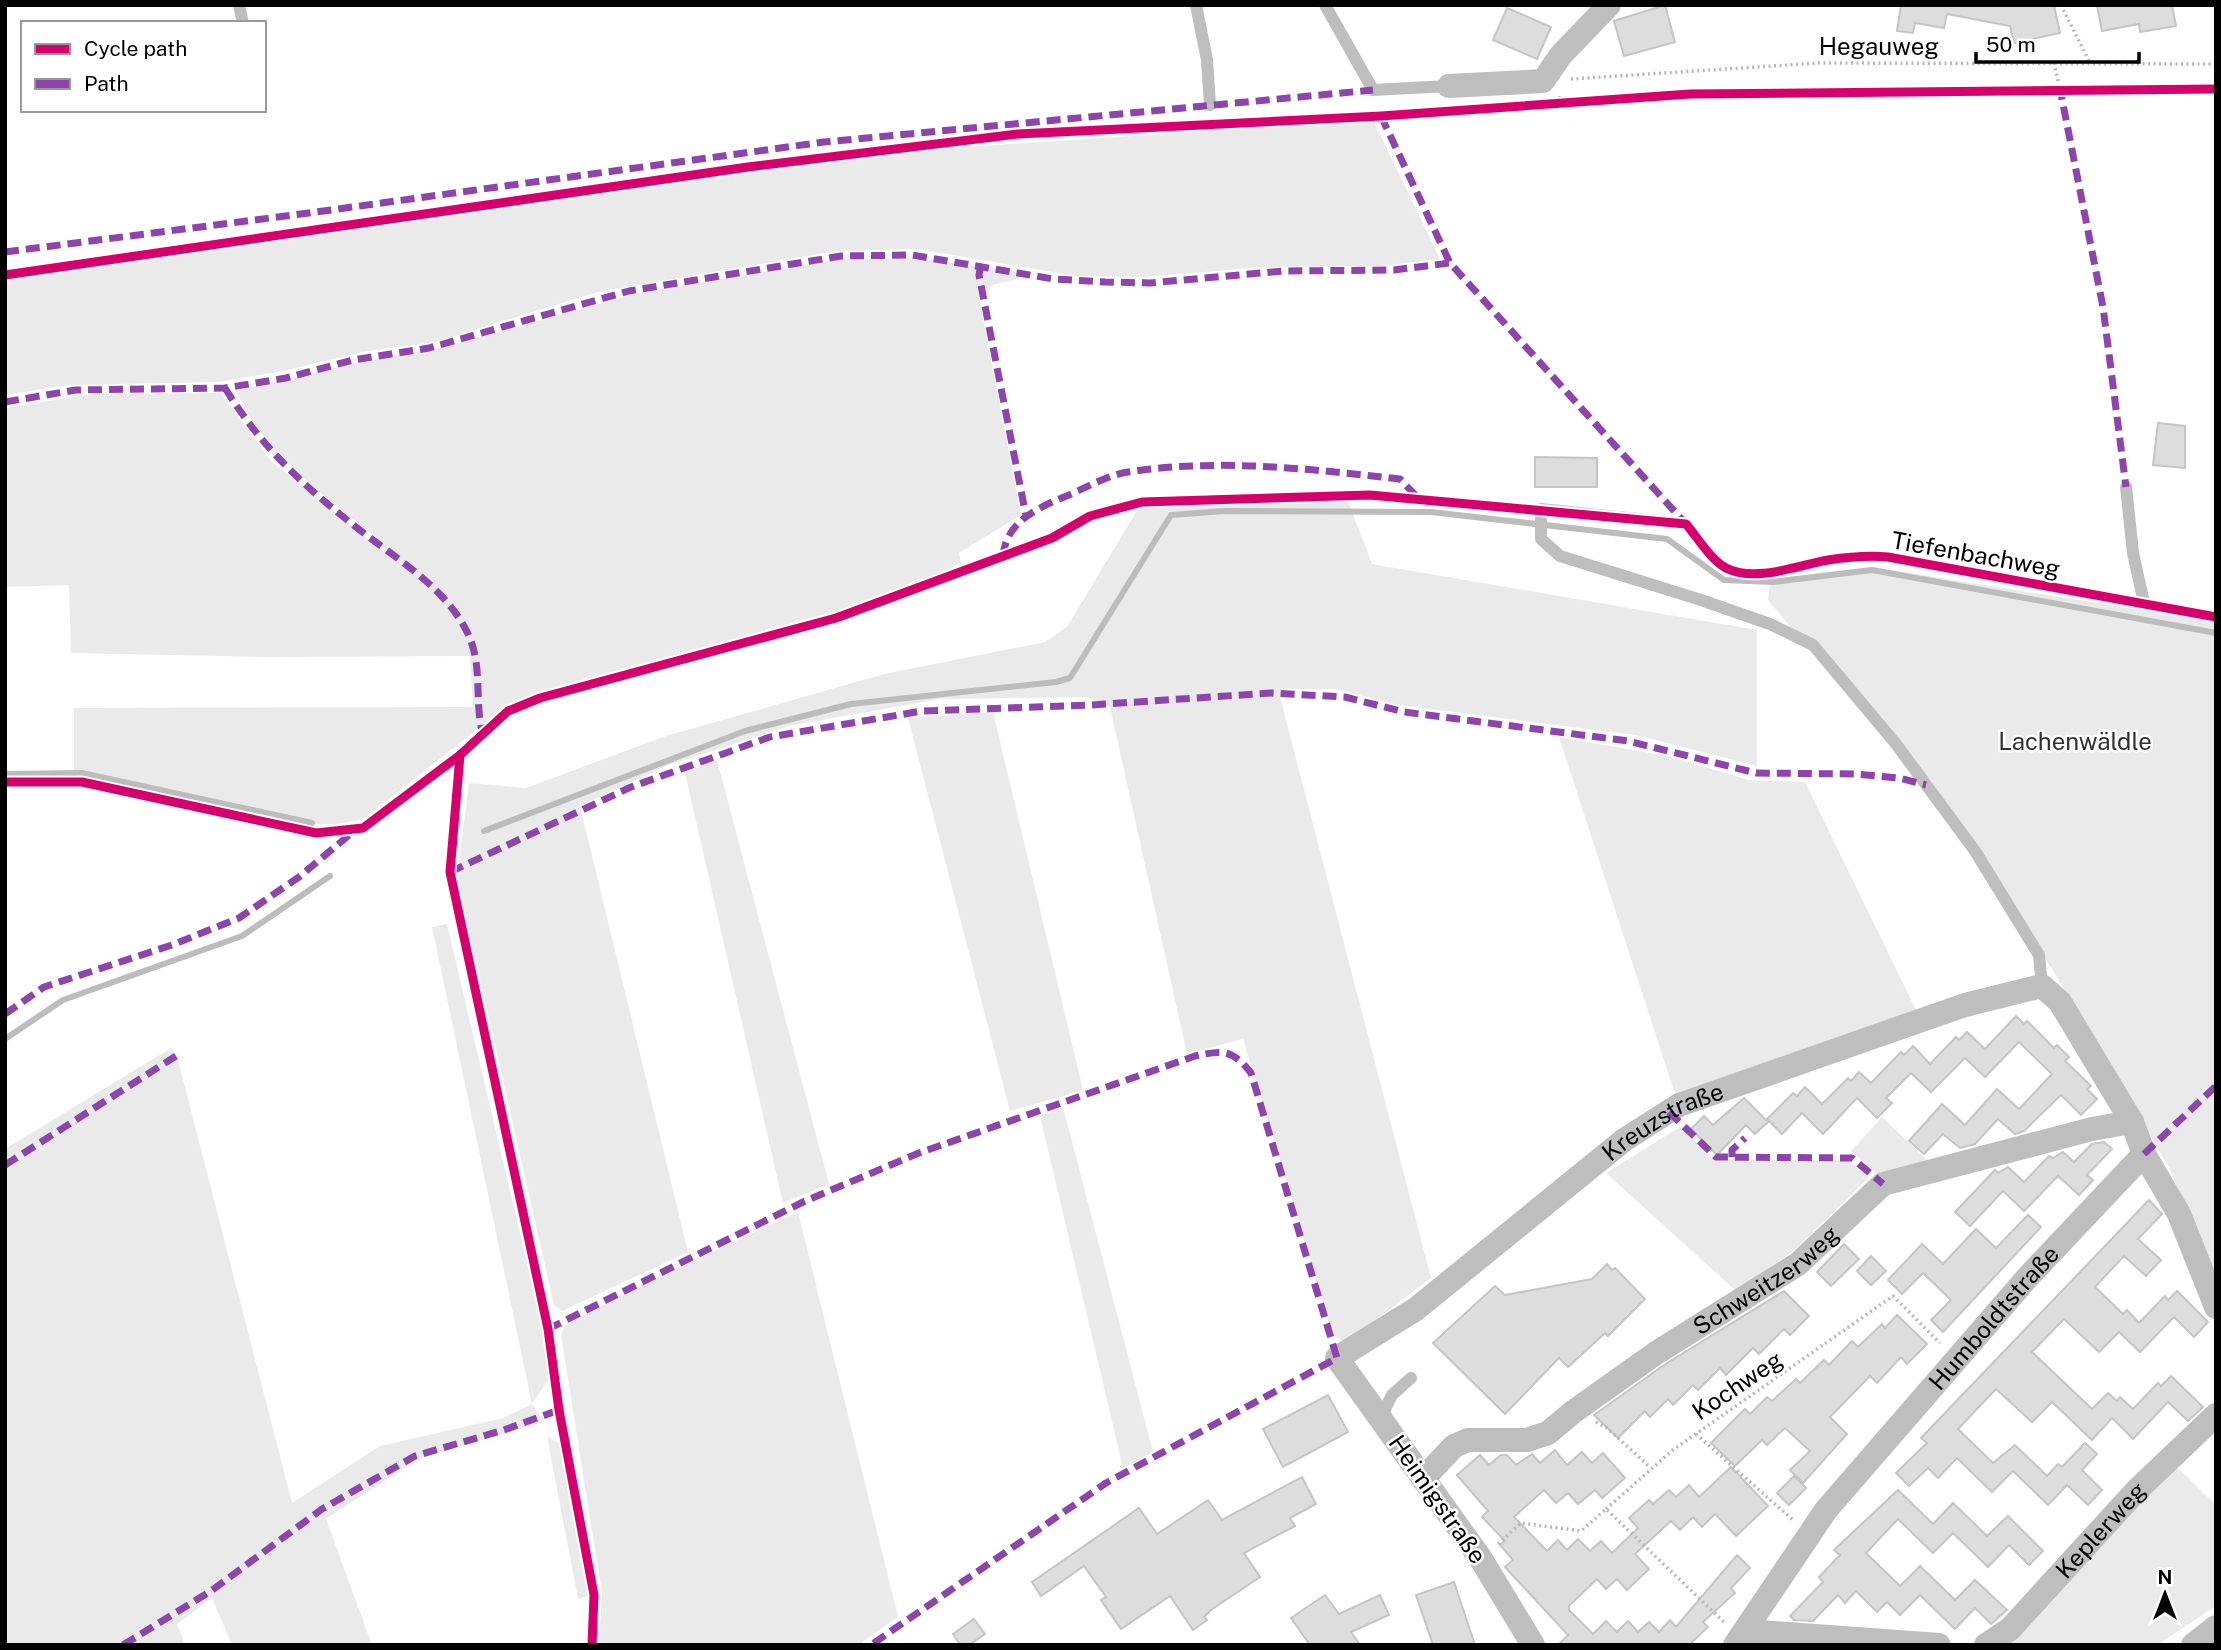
<svg xmlns="http://www.w3.org/2000/svg" width="2221" height="1650" font-family="'Public Sans',sans-serif">
<style>
.green{fill:#eaeaea}
.lines{fill:none;stroke-linecap:round;stroke-linejoin:round}
.stream{stroke:#bcbcbc;stroke-width:6}
.building{fill:#ddd;stroke:#c5c5c5;stroke-width:2}
.path{stroke:#b8b8b8;stroke-width:3.5;stroke-dasharray:2 3.5;stroke-linecap:butt}
.lane{stroke:#bebebe;stroke-width:12}
.street{stroke:#bebebe;stroke-width:24}
.quiet{stroke:#8e44ad;stroke-width:7;stroke-dasharray:14 7;stroke-linecap:butt}
.cycleway-casing{stroke:#fff;stroke-width:13}
.cycleway{stroke:#d6006c;stroke-width:9}
.labels{text-anchor:middle;dominant-baseline:central;stroke-width:5;stroke-linejoin:round;paint-order:stroke}
.street-label{font-size:24px;fill:#000;stroke:#fff}
.park-label{font-size:24px;fill:#303030;stroke:#fff}
</style>
<rect width="100%" height="100%" fill="#fff"/>
<!-- green -->
<g class="green">
<polygon points="1373,120 1440,259 1380,266 1263,267 1145,277 1075,276 918,249 836,251 598,292 435,342 367,351 283,371 218,382 68,385 5,395 5,280 400,221 920,150"/>
<path d="M915,258L1021,272V278L993,285L979,297L1021,515L959,553L961,563L929,579L836,614L510,703L365,818C339,826 319,825 293,822L74,778V708L473,707L470,656L264,657L71,653L69,585L5,587V408L93,394L221,393L271,461L384,552L382,542C328,498 266,457 236,391L359,362L444,347L643,292L841,259Z"/>
<polygon points="1346,496 1372,564 1757,630 1757,766 1636,735 1398,705 1335,689 1282,689 1280,697 1431,1278 1345,1343 1333,1335 1243,1039 1187,1054 1110,707 1088,697 940,699 789,726 666,766 580,806 688,1252 562,1311 554,1305 457,877 469,783 526,788 666,736 884,674 1045,642 1067,627 1141,504"/>
<polygon points="1872,567 2216,622 2216,1291 2171,1171 2054,972 1930,779 1903,761 1768,600 1771,579"/>
<polygon points="993,712 1083,1090 1010,1111 908,718"/>
<polygon points="1559,737 1667,756 1749,780 1805,782 1916,1010 1675,1094"/>
<polygon points="717,760 829,1184 783,1203 685,773"/>
<polygon points="447,924 544,1335 550,1377 532,1404 544,1422 420,1458 326,1519 372,1645 232,1645 212,1598 177,1624 185,1645 5,1645 5,1149 171,1048 178,1060 292,1503 380,1446 503,1418 532,1404 432,927"/>
<polygon points="1063,1107 1153,1452 1123,1468 1040,1116"/>
<polygon points="1882,1117 1928,1161 1877,1174 1851,1151"/>
<polygon points="1680,1127 1713,1159 1850,1161 1869,1177 1797,1248 1736,1291 1606,1173"/>
<polygon points="798,1212 898,1617 858,1645 599,1645 602,1593 561,1335 565,1325 652,1280"/>
<polygon points="547,1436 563,1446 590,1595 578,1599"/>
<polygon points="2174,1464 2216,1505 2216,1606 2157,1645 2002,1645"/>
</g>
<g class="lines">
<!-- stream -->
<g class="stream">
<polyline points="5,774 82,773 312,823"/>
<polyline points="484,831 745,731 851,704 1056,682 1070,678 1171,515 1225,511 1431,512 1667,539 1724,580 1773,582 1872,570 2216,633"/>
<polyline points="5,1039 63,1000 242,936 330,876"/>
</g>
</g>
<!-- building -->
<g class="building">
<polygon points="1665,5 1675,42 1624,56 1614,21"/>
<polygon points="1901,5 2054,5 2060,33 2014,43 2010,26 1947,14 1944,28 1915,23 1913,33 1897,31"/>
<polygon points="2097,5 2172,5 2176,26 2140,32 2139,24 2102,31"/>
<polygon points="1507,8 1551,27 1537,59 1493,40"/>
<polygon points="2158,423 2185,426 2185,468 2153,465"/>
<polygon points="1535,457 1597,458 1597,487 1535,487"/>
<polygon points="2016,1016 2024,1024 2027,1021 2054,1048 2057,1045 2069,1057 2065,1061 2091,1086 2087,1089 2097,1099 2081,1115 2061,1095 2024,1131 2015,1134 1998,1119 1975,1144 1960,1148 1943,1134 1924,1154 1909,1141 1942,1104 1965,1125 1997,1089 2019,1109 2052,1074 2019,1042 1985,1077 1965,1058 1931,1092 1911,1073 1886,1098 1892,1103 1877,1118 1857,1098 1823,1134 1802,1113 1782,1134 1767,1119 1793,1093 1797,1096 1805,1087 1822,1104 1848,1078 1851,1081 1859,1072 1871,1083 1901,1052 1904,1055 1913,1046 1930,1064 1956,1037 1959,1040 1967,1032 1985,1049"/>
<polygon points="1744,1098 1768,1122 1755,1134 1746,1125 1717,1155 1691,1129 1704,1116 1713,1125"/>
<polygon points="2104,1142 2112,1149 2087,1175 2093,1180 2079,1195 2058,1176 2024,1211 2003,1191 1970,1226 1955,1212 1995,1170 1998,1173 2008,1167 2024,1182 2049,1156 2053,1158 2063,1152 2074,1162 2092,1144"/>
<polygon points="2149,1200 2162,1214 2138,1239 2161,1260 2146,1276 2124,1256 2095,1287 2123,1314 2127,1310 2139,1323 2165,1296 2168,1300 2177,1291 2208,1322 2194,1337 2174,1317 2140,1352 2119,1332 2099,1352 2064,1319 2032,1352 2092,1409 2108,1393 2117,1401 2120,1397 2133,1409 2158,1383 2161,1386 2171,1376 2203,1407 2188,1421 2168,1402 2133,1439 2112,1418 2092,1440 2052,1402 2032,1422 1996,1389 1958,1429 1993,1463 2015,1445 2047,1476 2058,1464 2062,1467 2085,1443 2097,1454 2082,1470 2102,1490 2088,1505 2067,1485 2048,1505 2013,1471 1992,1492 1957,1458 1938,1478 1928,1468 1909,1486 1896,1473 1927,1443 1921,1438"/>
<polygon points="2028,1215 2041,1227 1943,1332 1931,1320 1951,1300 1923,1273 1902,1294 1888,1280 1922,1244 1943,1264 1976,1229 1996,1248"/>
<polygon points="1844,1244 1859,1259 1831,1286 1817,1272"/>
<polygon points="1871,1256 1886,1271 1871,1285 1857,1271"/>
<polygon points="1607,1264 1612,1270 1615,1268 1645,1299 1608,1336 1605,1333 1568,1367 1559,1358 1505,1414 1433,1343 1495,1286 1505,1295 1592,1279"/>
<polygon points="1784,1291 1809,1316 1790,1335 1784,1329 1759,1354 1753,1348 1726,1375 1720,1368 1698,1390 1693,1385 1673,1405 1668,1399 1650,1417 1645,1411 1618,1438 1594,1415 1664,1365"/>
<polygon points="1897,1315 1927,1344 1907,1364 1901,1357 1877,1383 1870,1376 1830,1417 1847,1434 1803,1483 1790,1470 1810,1451 1785,1428 1767,1445 1762,1440 1735,1466 1711,1443 1745,1409 1750,1414 1767,1397 1772,1401 1796,1379 1800,1383 1824,1360 1829,1365 1852,1341 1858,1347 1882,1324 1885,1328"/>
<polygon points="1328,1395 1348,1432 1283,1467 1263,1429"/>
<polygon points="1555,1450 1567,1465 1582,1452 1592,1463 1603,1453 1625,1478 1602,1498 1595,1490 1578,1504 1568,1493 1556,1503 1544,1490 1514,1517 1547,1551 1558,1540 1567,1550 1578,1539 1590,1551 1601,1541 1612,1553 1638,1528 1629,1518 1649,1500 1653,1504 1669,1490 1676,1497 1689,1485 1699,1497 1731,1467 1768,1506 1736,1536 1715,1514 1702,1527 1693,1517 1680,1530 1671,1521 1635,1554 1649,1569 1627,1590 1617,1579 1606,1589 1597,1579 1569,1606 1569,1610 1593,1634 1606,1621 1617,1632 1628,1621 1638,1632 1649,1622 1659,1632 1670,1620 1676,1627 1737,1555 1750,1568 1731,1588 1735,1593 1703,1622 1708,1627 1692,1642 1694,1645 1558,1645 1568,1635 1505,1567 1513,1560 1500,1545 1505,1541 1482,1517 1488,1511 1457,1475 1480,1455 1489,1465 1501,1455 1507,1455 1516,1465 1532,1454 1540,1463"/>
<polygon points="1794,1476 1806,1488 1789,1505 1777,1493"/>
<polygon points="1302,1477 1316,1504 1290,1518 1295,1526 1244,1553 1260,1577 1211,1610 1204,1617 1207,1620 1193,1630 1170,1596 1121,1629 1101,1600 1106,1597 1084,1566 1041,1596 1032,1582 1139,1508 1157,1534 1208,1500 1222,1520"/>
<polygon points="1898,1490 1933,1524 1953,1503 1987,1536 2008,1516 2043,1551 2029,1565 2009,1545 1988,1567 1953,1533 1933,1553 1898,1519 1866,1553 1900,1586 1920,1566 1955,1600 1975,1580 2007,1610 1991,1624 1975,1608 1955,1629 1920,1595 1900,1615 1887,1602 1877,1612 1856,1591 1845,1603 1838,1595 1813,1621 1794,1620 1790,1616 1823,1582 1819,1577 1840,1555 1834,1550"/>
<polygon points="1454,1582 1475,1645 1433,1645 1416,1595"/>
<polygon points="1325,1595 1339,1614 1380,1595 1389,1615 1351,1632 1360,1645 1310,1645 1291,1618"/>
<polygon points="974,1619 985,1634 969,1645 960,1645 953,1634"/>
</g>
<g class="lines">
<!-- path -->
<g class="path">
<polyline points="2061,5 2090,63"/>
<polyline points="2054,63 2060,89"/>
<polyline points="1571,79 1819,63 2216,64"/>
<polyline points="1560,96 1560,105"/>
<polyline points="1596,1422 1607,1428 1651,1468"/>
<polyline points="1696,1434 1793,1520"/>
<polyline points="1606,1509 1673,1450 1893,1296 1940,1343"/>
<polyline points="1498,1544 1521,1523 1581,1531 1606,1509 1725,1623"/>
</g>
<!-- lane -->
<g class="lane">
<polyline points="239,5 243,23"/>
<polyline points="1196,5 1207,60 1210,105"/>
<polyline points="1325,5 1373,90 1449,86"/>
<polyline points="2126,487 2133,553 2144,603"/>
<path d="M2042,986L2039,955L1975,851L1896,744L1813,645L1770,624L1698,599L1560,556L1541,539V509L1686,524C1698,538 1710,559 1726,568C1755,583 1799,565 1828,560C1848,557 1867,555 1888,557L2216,617"/>
<polyline points="1381,1417 1392,1395 1411,1378"/>
</g>
<!-- street -->
<g class="street">
<polyline points="1449,86 1543,81 1561,55 1609,5"/>
<path id="s1" d="M1423,1479L1454,1446L1468,1440H1527L1548,1433L1573,1412L1656,1353L1798,1264L1883,1184L2092,1129L2132,1122"/>
<polyline points="1746,1631 1939,1645"/>
<path id="s2" d="M1533,1645L1481,1559L1337,1358L1416,1309L1624,1140L1679,1105L1965,1005L2042,986L2060,1002L2132,1122L2144,1154L2179,1214L2216,1307"/>
<path id="s3" d="M1735,1645L1826,1510L2027,1278L2144,1154"/>
<path id="s4" d="M1986,1645L2010,1629L2136,1491L2216,1415"/>
<polyline points="2193,1645 2216,1627"/>
</g>
<!-- quiet -->
<g class="quiet">
<polyline points="2057,89 2060,89 2103,307 2126,487"/>
<polyline points="1381,116 1450,263 1686,524"/>
<polyline points="5,252 309,213 824,142 1373,90"/>
<polyline points="981,265 979,275 1026,516"/>
<path d="M225,388C264,451 307,489 365,534C400,561 443,587 465,628C484,662 474,696 482,732"/>
<polyline points="5,402 76,390 225,388 286,378 353,360 429,348 629,291 841,256 912,255 1053,279 1105,282 1150,283 1283,271 1394,270 1450,263"/>
<path d="M1003,556C1006,523 1035,509 1064,497C1084,489 1107,475 1128,472C1219,458 1310,469 1400,479L1417,497"/>
<polyline points="450,872 631,787 770,737 922,711 1091,705 1271,693 1345,697 1404,712 1628,741 1756,773 1854,774 1899,778 1926,785"/>
<polyline points="5,1014 44,987 172,945 239,918 299,877 354,831"/>
<polyline points="1669,1112 1716,1157 1852,1158 1883,1184"/>
<polyline points="2144,1154 2216,1086"/>
<polyline points="1732,1157 1732,1150 1745,1138"/>
<polyline points="5,1165 176,1056"/>
<path d="M548,1329L803,1202L919,1153L1195,1056C1223,1050 1232,1049 1251,1073L1337,1358L1106,1483L871,1645"/>
<polyline points="123,1645 211,1591 322,1509 415,1456 504,1430 559,1410"/>
</g>
<defs>
<g id="cycleway">
<polyline points="5,275 748,167 1018,134 1381,116 1690,94 2216,89"/>
<polyline points="460,755 450,872 548,1329 559,1410 594,1595 592,1645"/>
<path d="M5,782H82L316,833L363,828L460,755L508,711L540,698L836,618L1052,538L1090,516L1142,502L1370,495L1686,524C1698,538 1710,559 1726,568C1755,583 1799,565 1828,560C1848,557 1867,555 1888,557L2216,617"/>
</g>
</defs>
<!-- cycleway casing -->
<use href="#cycleway" class="cycleway-casing"/>
<!-- cycleway -->
<use href="#cycleway" class="cycleway"/>
</g>
<g class="labels">
<!-- street labels -->
<g class="street-label">
<text x="1879" y="46">Hegauweg</text>
<text transform="translate(1976 554) rotate(10)">Tiefenbachweg</text>
<text stroke="none"><textPath href="#s2" startOffset="752">Kreuzstraße</textPath></text>
<text stroke="none"><textPath href="#s1" startOffset="408">Schweitzerweg</textPath></text>
<text stroke="none"><textPath href="#s3" startOffset="418">Humboldtstraße</textPath></text>
<text transform="translate(1737 1385) rotate(-34)">Kochweg</text>
<text transform="translate(1438 1499) rotate(55)">Heimigstraße</text>
<text stroke="none"><textPath href="#s4" startOffset="163">Keplerweg</textPath></text>
</g>
<!-- park labels -->
<g class="park-label">
<text x="2075" y="741">Lachenwäldle</text>
</g>
</g>
<!-- border -->
<rect width="2221" height="1650" fill="none" stroke="#000000" stroke-width="14"/>
<!-- legend -->
<rect x="21" y="21" width="245" height="91" fill="#ffffff" stroke="#999999" stroke-width="2"/>
<rect x="35" y="44" width="35" height="10" fill="#d6006c" stroke="#999999" stroke-width="2"/>
<text x="84" y="56" font-size="21" fill="#000000">Cycle path</text>
<rect x="35" y="79" width="35" height="10" fill="#8e44ad" stroke="#999999" stroke-width="2"/>
<text x="84" y="91" font-size="21" fill="#000000">Path</text>
<!-- north arrow -->
<g transform="translate(2165 1594)" stroke="#ffffff" stroke-width="5" paint-order="stroke">
<path d="M0-5L12 26L0 18L-12 26Z" fill="#000000"/>
<text y="-10" font-size="19" font-weight="bold" text-anchor="middle" fill="#000000">N</text>
</g>
<!-- scale -->
<path d="M1976 52v10h163v-10" fill="none" stroke="#000000" stroke-width="3.5"/>
<text x="1986" y="52" font-size="21" fill="#000000" stroke="#ffffff" stroke-width="5" paint-order="stroke">50 m</text>
</svg>
